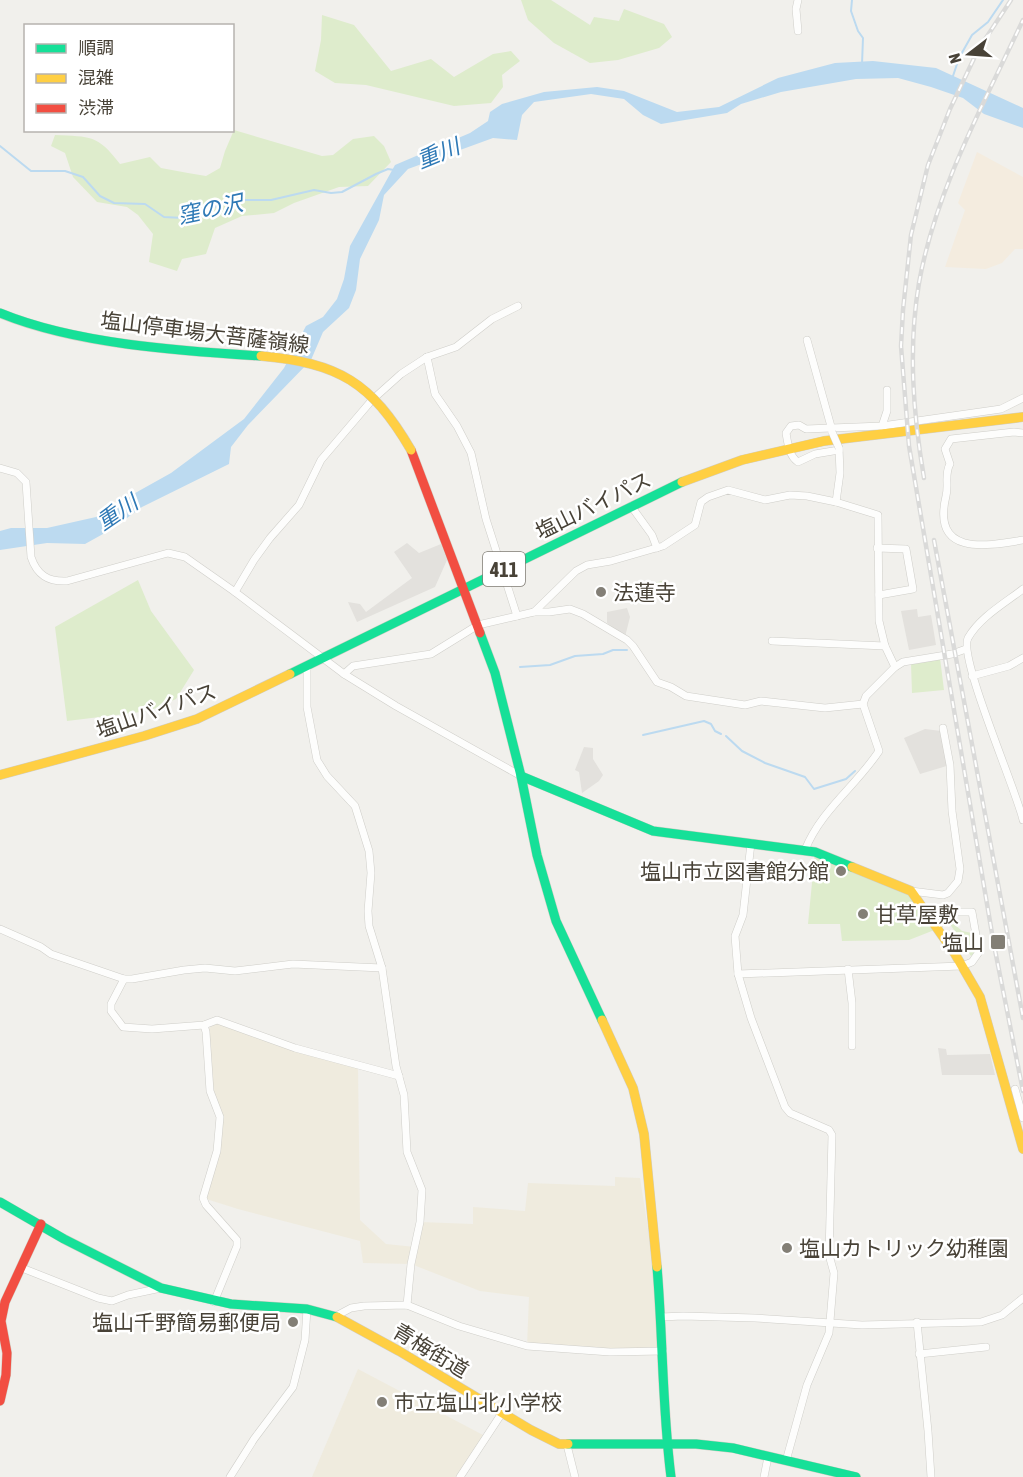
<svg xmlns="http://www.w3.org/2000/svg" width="1023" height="1477" font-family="'Asap Condensed','Noto Sans JP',sans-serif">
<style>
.commercial{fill:#f4ecdf}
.education{fill:#efebde}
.green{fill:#deeccc}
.parking{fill:#e3e1dd}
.water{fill:#bcdaf0}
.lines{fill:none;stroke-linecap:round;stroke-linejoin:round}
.stream{stroke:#bcdaf0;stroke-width:2}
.street-casing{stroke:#cfcec9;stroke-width:8}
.fast-casing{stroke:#d1cdc3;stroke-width:10}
.slow-casing{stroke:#d1cdc3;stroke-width:10}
.jam-casing{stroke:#d1cdc3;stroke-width:10}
.street{stroke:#fdfdfc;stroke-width:7}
.fast{stroke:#16e098;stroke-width:9}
.slow{stroke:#ffcf43;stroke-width:9}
.jam{stroke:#f24e42;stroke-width:9}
.rail-casing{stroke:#dadad9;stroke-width:4.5}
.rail{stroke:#fff;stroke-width:2;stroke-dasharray:7;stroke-linecap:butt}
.street-bridge-casing{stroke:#cfcec9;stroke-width:8;stroke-linecap:butt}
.slow-bridge-casing{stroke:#d1cdc3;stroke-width:10;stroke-linecap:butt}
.street-bridge{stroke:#fdfdfc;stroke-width:7}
.slow-bridge{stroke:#ffcf43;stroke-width:9}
.poi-dot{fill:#837f76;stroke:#fff;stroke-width:2}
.labels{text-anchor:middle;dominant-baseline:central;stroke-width:5;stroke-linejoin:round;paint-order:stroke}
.shield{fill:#fff;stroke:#7f7b73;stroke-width:1.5}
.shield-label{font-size:20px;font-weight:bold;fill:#484237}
.street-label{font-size:21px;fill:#484237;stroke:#fff}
.poi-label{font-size:21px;fill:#484237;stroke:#fff;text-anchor:start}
.water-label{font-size:22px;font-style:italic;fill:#2e79b6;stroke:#fff}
</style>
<rect width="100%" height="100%" fill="#f1f0ec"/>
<!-- commercial -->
<polygon class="commercial" points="977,152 1023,177 1023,249 1015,249 1002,263 986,269 945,267 965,210 958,203"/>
<!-- education -->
<g class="education">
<polygon points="217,1020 358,1066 360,1220 386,1244 415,1247 420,1222 473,1224 473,1207 525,1211 528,1183 615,1186 615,1177 640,1178 661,1312 663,1351 527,1346 529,1297 480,1291 411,1264 363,1263 360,1241 238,1209 203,1198 217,1151 220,1117 210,1091 206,1032"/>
<polygon points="358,1369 483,1435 459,1477 312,1477"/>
</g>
<!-- green -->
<g class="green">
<polygon points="521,0 551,0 590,25 594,17 619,21 624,9 664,24 672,37 659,48 618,60 590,63 554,43 528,20"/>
<polygon points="322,15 354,25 391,71 431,59 454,77 493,54 511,51 520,61 502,75 503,87 491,103 454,106 366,85 335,83 315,71 321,40"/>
<path d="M234,130L322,156L333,155L353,139L374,136L384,146L391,162L368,186L339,187L294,203L274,213L242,216L215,228L206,254L182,259L177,271L149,262L153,234L138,215L127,207L97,202L73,177L65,153L51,146L55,135C91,137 97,134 120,164L150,157L161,168L188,173L206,176L220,168L225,151Z"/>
<polygon points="138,580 151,611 194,670 176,699 149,711 67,721 55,627"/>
<polygon points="665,580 665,595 642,597 641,587"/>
<polygon points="940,658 944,690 912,693 911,664"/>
<polygon points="815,852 904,887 937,929 909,940 842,941 840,924 808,924"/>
<polygon points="953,923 962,931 972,933 975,952 971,956 950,924"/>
</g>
<!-- parking -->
<g class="parking">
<polygon points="407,543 419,553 441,544 447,560 435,587 357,622 348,602 360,604 366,612 412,578 394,552"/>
<polygon points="627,608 630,617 625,637 607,623 607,612"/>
<polygon points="917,609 918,617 931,615 936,645 909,650 901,611"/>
<polygon points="925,729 941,731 950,765 920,774 904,738"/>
<polygon points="584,747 593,748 593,759 603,775 599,781 582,793 579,772 575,770"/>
<polygon points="938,1048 946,1049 947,1055 990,1054 995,1075 942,1075"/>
</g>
<!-- water -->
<polygon class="water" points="873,61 936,68 1023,108 1023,128 984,114 963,98 931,87 898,78 856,79 781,92 741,104 727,113 661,124 643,115 624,99 591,94 534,102 522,115 517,140 493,138 408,169 384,195 379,220 360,259 356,290 349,308 323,332 311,360 248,425 231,447 229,464 142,507 112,529 85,544 47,543 0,550 0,531 11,528 47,528 96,517 137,492 171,473 244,419 284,368 306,326 323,317 337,299 344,279 350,246 395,165 470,133 488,121 490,112 502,104 544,92 597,87 624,91 677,112 719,107 778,78 835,63"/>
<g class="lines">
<!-- stream -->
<g class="stream">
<polyline points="852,0 851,11 858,31 863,38 862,64"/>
<polyline points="952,79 959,58 972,35 988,22 1003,0"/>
<polyline points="0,146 31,171 65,171 83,177 100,196 114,203 145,204 164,217 183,218 226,203 242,200 271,200 314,190 331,193 342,192 376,174 388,169 394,170"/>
<polyline points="520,667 550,665 575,656 603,654 613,650 627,650"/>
<polyline points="643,735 704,721 711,724 715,731 721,734"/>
<polyline points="726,736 742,751 765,763 805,777 814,789 846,779 855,771"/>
</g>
<defs>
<g id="street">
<polyline points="798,31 796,9 798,0"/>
<polyline points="807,340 832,430"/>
<polyline points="427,357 435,394 457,426 471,453 486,519 517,616"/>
<polyline points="882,426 1001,409 1023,398"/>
<path d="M1023,433L1014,432L951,439L945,449L950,464C944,474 949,485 946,496C932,555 983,547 1023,540"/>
<path d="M839,450L815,454L798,462C789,456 788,444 786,433L791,426L799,425L806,429L882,426L887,411V390"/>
<path d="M0,468L17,473L26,482L31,557C37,575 48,582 67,581L168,553L185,557L235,592L344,674L396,706L521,776"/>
<polyline points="836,502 840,473 839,448"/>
<polyline points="631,506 652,535 657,548"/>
<polyline points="877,548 906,549 913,589 879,595"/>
<path d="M1023,589C1005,603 980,617 968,638C958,657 1016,789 1023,820"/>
<polyline points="235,592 254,560 270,538 299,505 321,460 372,400 401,374 427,357 456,347 492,319 518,306"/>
<polyline points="534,612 549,612 570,609 583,614 627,640 633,646 657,682 671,687 686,696 745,705 761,701 825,708 863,704"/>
<polyline points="772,641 885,646"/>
<polyline points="307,666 307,707 317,760 327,776 355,806 369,851 371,873 368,911 369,926 382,968 396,1066 404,1095 407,1152 422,1190 420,1222 411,1264 407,1305"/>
<polyline points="344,674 353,666 431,654 478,625 534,612 576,571 587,565 611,561 663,546 695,525 701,502 708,497 728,490 765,500 790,495 807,496 836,502 878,515 879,621 885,646 895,667"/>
<polyline points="972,676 1009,666 1023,658"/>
<polyline points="751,843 743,915 735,936 738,974 751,1018 785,1107 790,1113 829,1130 832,1135 829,1255 834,1273 829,1333 807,1385 786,1461"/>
<path d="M805,850C821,810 856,786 879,751L863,704L866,696L895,667L903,662L952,654L966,649"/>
<polyline points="911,891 943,895 948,893 958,881 960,869 952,811 950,765 943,728"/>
<polyline points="0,929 41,947 51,954 124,979 132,979 184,970 205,968 235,971 293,964 382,968"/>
<polyline points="848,969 852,1003 852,1046"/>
<polyline points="738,974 962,966 972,962 979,952 972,912 957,912 936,926"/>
<polyline points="124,979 111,1004 111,1011 123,1027 152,1029 204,1025 217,1020 295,1048 399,1076"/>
<polyline points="204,1025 206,1032 210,1091 220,1117 217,1151 203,1198 206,1205 237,1240 237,1246 214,1302"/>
<polyline points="1015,1089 1023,1118"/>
<polyline points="22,1268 98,1298 112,1301 128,1295 161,1288"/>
<polyline points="336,1316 351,1308 364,1306 407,1305 459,1326 527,1346 610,1352 663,1351"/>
<polyline points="661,1317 683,1316 755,1318 862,1325 981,1322 1002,1315 1023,1298"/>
<polyline points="917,1322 928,1431 931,1477"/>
<polyline points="919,1354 986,1347"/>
<polyline points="567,1445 575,1477"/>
<polyline points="230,1477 254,1439 293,1387 305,1340 307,1309"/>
<polyline points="460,1477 502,1413"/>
<polyline points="764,1477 768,1457"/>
</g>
<g id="fast">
<path d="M0,313C75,344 180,351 261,356"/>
<polyline points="480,633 495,673 521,776 537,855 556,921 602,1020"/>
<polyline points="290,674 682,482"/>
<polyline points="521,776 653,831 815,852 852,867"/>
<polyline points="0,1202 64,1239 161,1288 231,1304 307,1309 337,1317"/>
<path d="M657,1267C663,1337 662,1407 671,1477"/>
<polyline points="568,1444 696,1444 733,1448 856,1477"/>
</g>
<g id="slow">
<polyline points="682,482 742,460 824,441 1023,417"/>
<polyline points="0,775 144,736 197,719 290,674"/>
<polyline points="852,867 911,891 955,954 980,997 1023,1149"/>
<polyline points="602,1020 633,1088 644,1134 657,1267"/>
<polyline points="337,1317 399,1351 531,1430 559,1444 568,1444"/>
</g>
<g id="jam">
<polyline points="411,450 480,633"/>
<polyline points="0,1401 6,1375 7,1353 1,1321 5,1302 41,1224"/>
</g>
</defs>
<!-- street casing -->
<use href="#street" class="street-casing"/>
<!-- fast casing -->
<use href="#fast" class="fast-casing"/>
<!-- slow casing -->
<use href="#slow" class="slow-casing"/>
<!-- jam casing -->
<use href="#jam" class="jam-casing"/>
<!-- street -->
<use href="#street" class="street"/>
<!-- fast -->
<use href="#fast" class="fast"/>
<!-- slow -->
<use href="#slow" class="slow"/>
<!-- jam -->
<use href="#jam" class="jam"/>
<defs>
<g id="rail">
<polyline points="1011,0 978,50 950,109 928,165 911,235 903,310 901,346 909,446 994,945 1023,1091"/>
<path d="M924,478C913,413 908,348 919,283C935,192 984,103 1023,20"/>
<polyline points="934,540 1023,1018"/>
</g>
</defs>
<!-- rail casing -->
<use href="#rail" class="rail-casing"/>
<!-- rail -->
<use href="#rail" class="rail"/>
<defs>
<polyline id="street-bridge" points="832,432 839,448"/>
<path id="slow-bridge" d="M261,356C339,363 371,382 411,450"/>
</defs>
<!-- street-bridge casing -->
<use href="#street-bridge" class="street-bridge-casing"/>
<!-- slow-bridge casing -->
<use href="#slow-bridge" class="slow-bridge-casing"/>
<!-- street-bridge -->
<use href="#street-bridge" class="street-bridge"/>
<!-- slow-bridge -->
<use href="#slow-bridge" class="slow-bridge"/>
</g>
<!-- markers -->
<g class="poi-dot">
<circle cx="601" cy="592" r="6"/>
<circle cx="841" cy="871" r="6"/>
<circle cx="863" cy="914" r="6"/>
<rect x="990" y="934" width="16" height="16" rx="3"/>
<circle cx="787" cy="1248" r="6"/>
<circle cx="293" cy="1322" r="6"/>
<circle cx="382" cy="1402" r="6"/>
</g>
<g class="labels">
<!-- shield labels -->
<rect class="shield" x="483" y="552" width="42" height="34" rx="4.5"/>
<g class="shield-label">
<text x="504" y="569">411</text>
</g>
<!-- street labels -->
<g class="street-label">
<text transform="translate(205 332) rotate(7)">塩山停車場大菩薩嶺線</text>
<text transform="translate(593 505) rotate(-26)">塩山バイパス</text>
<text transform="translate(156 710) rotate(-19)">塩山バイパス</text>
<text transform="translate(431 1350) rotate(31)">青梅街道</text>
</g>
<!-- poi labels -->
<g class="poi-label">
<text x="613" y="592">法蓮寺</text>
<text x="829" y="871" text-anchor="end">塩山市立図書館分館</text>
<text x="875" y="914">甘草屋敷</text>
<text x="984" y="942" text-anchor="end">塩山</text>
<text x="799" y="1248">塩山カトリック幼稚園</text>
<text x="281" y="1322" text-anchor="end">塩山千野簡易郵便局</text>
<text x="394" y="1402">市立塩山北小学校</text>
</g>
<!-- water labels -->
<g class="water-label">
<text transform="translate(438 153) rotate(-22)">重川</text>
<text transform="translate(210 209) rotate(-12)">窪の沢</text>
<text transform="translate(117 512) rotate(-34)">重川</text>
</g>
</g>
<!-- legend -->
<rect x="24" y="24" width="210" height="108" fill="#ffffff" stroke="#b6b3af" stroke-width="1.5"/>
<rect x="36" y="44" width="30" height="9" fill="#16e098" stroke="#b6b3af" stroke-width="1.5"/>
<text x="78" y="54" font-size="18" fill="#484237">順調</text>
<rect x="36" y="74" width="30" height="9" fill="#ffcf43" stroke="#b6b3af" stroke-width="1.5"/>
<text x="78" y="84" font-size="18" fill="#484237">混雑</text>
<rect x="36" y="104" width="30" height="9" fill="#f24e42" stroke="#b6b3af" stroke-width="1.5"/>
<text x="78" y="114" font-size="18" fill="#484237">渋滞</text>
<!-- north arrow -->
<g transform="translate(969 54) rotate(253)" stroke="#ffffff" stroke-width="4.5" paint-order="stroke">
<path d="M0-4.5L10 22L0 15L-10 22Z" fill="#484237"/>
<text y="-9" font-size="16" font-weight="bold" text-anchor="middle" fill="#484237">N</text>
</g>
</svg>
